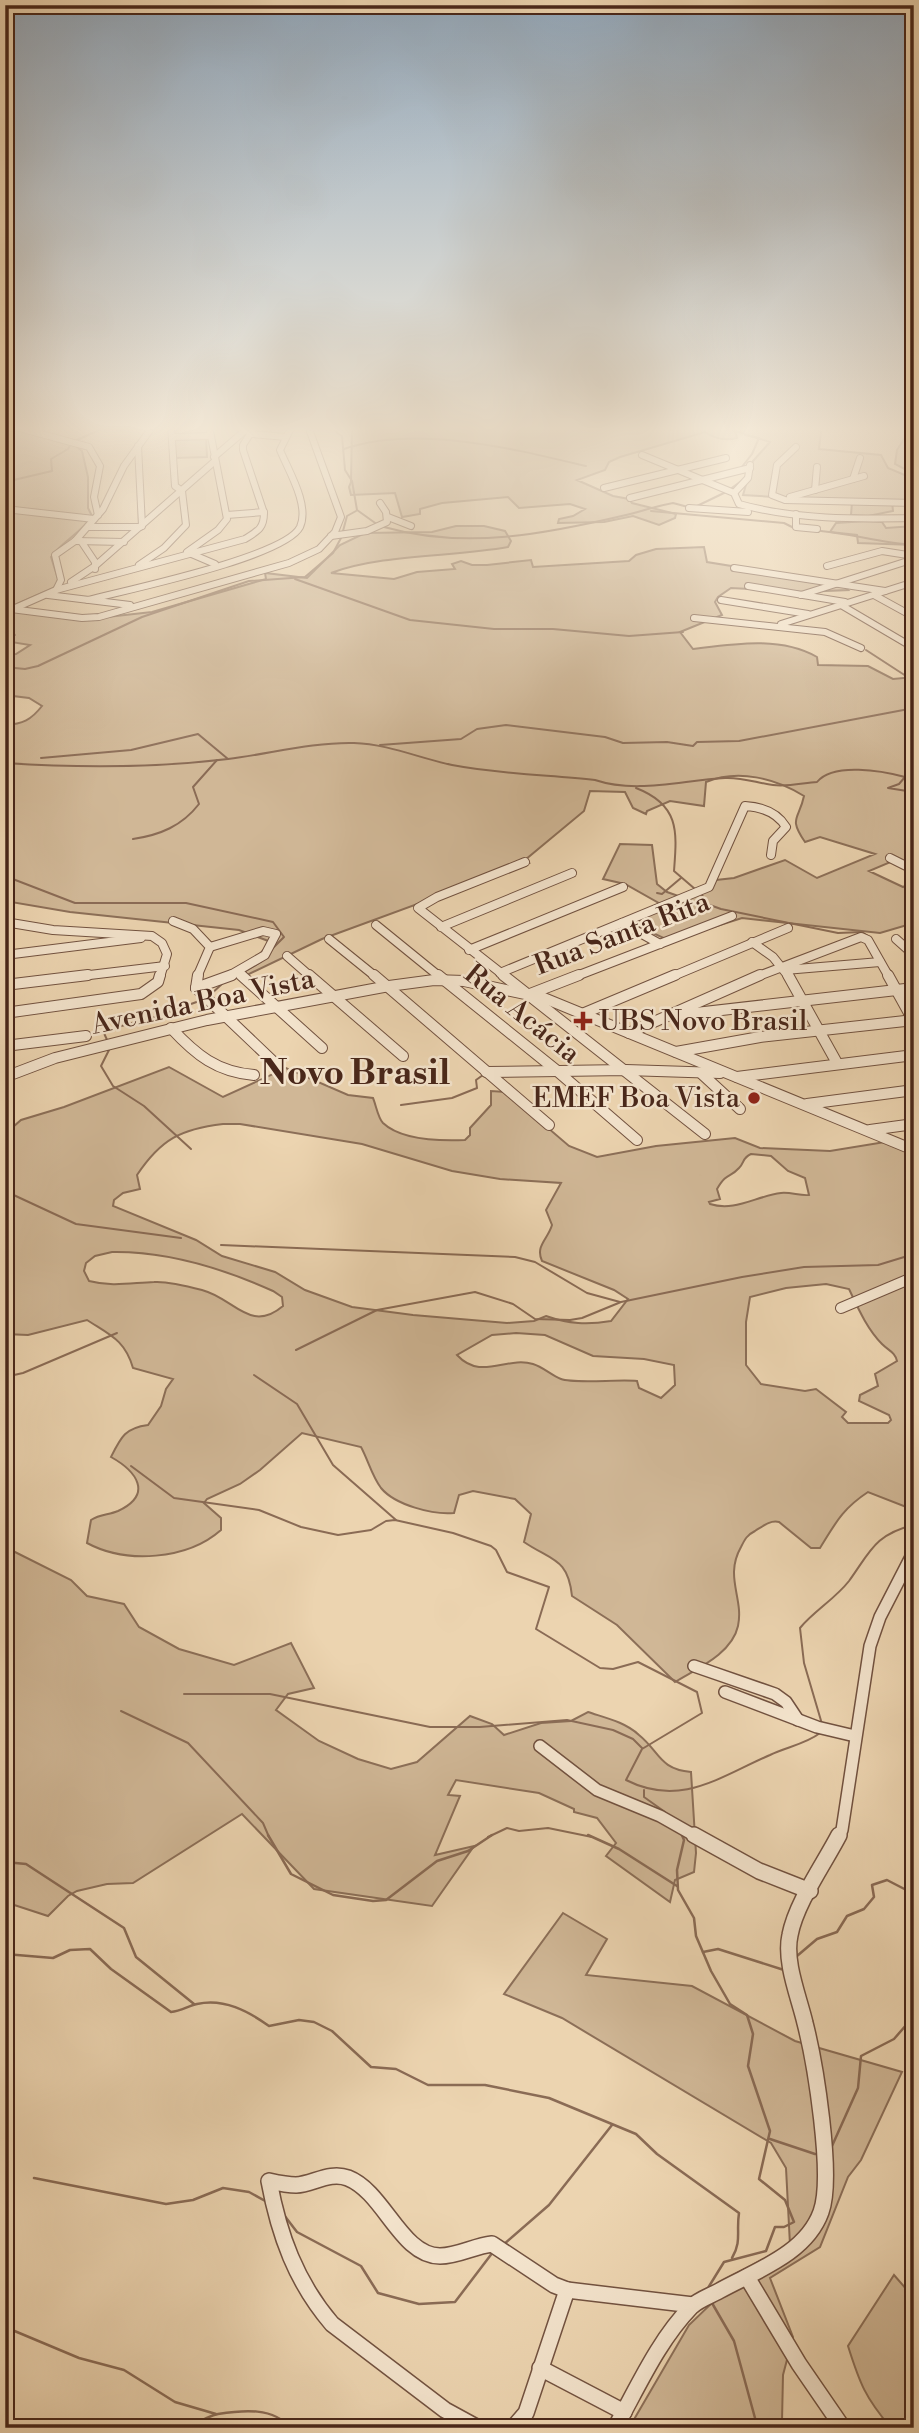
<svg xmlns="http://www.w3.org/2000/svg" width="919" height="2433" font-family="'Libre Bodoni',serif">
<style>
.green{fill:#d0b796;stroke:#8c6f58;stroke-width:2;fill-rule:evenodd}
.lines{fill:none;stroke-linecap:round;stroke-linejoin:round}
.stream-far1{stroke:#8a6b55;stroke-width:2}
.stream{stroke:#8a6b55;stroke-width:2.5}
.minor-far4-casing{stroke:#725240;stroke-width:8}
.minor-far3-casing{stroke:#725240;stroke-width:10}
.minor-far2-casing{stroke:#725240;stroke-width:12}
.minor-far1-casing{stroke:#725240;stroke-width:14}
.minor-casing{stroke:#725240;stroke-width:18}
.minor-far4{stroke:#f3e3cc;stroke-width:6}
.minor-far3{stroke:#f3e3cc;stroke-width:8}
.minor-far2{stroke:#f3e3cc;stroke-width:10}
.minor-far1{stroke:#f3e3cc;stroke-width:11}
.minor{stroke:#f3e3cc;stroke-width:15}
.poi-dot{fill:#8f2418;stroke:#f3e3cc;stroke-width:2.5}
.labels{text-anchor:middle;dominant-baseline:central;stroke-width:5;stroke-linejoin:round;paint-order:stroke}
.street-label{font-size:28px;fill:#49271a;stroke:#f3e3cc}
.poi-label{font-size:28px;fill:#49271a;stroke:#f3e3cc;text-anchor:start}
.district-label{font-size:35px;font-weight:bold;fill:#49271a;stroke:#f3e3cc}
</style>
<rect width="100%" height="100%" fill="#ecd4b0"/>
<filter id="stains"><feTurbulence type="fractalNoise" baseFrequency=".00286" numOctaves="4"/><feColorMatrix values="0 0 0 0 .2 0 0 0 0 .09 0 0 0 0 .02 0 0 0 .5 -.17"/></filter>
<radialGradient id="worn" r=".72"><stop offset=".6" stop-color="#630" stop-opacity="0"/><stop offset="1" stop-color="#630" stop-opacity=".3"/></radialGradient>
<!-- green -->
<g class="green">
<path d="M5,426L71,442L82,451L88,477V508L92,516C81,533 63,541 51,557L58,579L56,587L10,607L98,618L152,612L266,579L265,573L307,578L340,545L365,533L432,532L456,526H484L505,531L511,541L508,547C453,557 382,554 331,573L394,579L417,572L455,569L452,564L461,561L472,565H487L531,560L533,567L629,561L636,555L656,549L704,547L707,562L842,584L848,590L802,592L731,588L718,597L715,602L722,615L680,632L693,649C734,644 780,636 817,657L818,665L868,666L893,679L914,677V843L905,848L914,844V869L895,860L869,871L903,887L914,880V923L880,933L742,918L670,941L633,924L664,906L625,884L603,879L620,844L652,845L657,884L667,892L681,897L716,880L734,878L785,860L817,878L875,854L820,837L805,842C788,817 799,820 804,796C775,778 738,769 706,782L704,806L670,801L647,811L646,814L633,808L625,792L590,791L584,811L525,860L529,863L322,939L247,975L234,971L256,958L271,942L239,930L70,912L5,901V725C23,724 31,720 42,706L29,698L5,695V655L16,654L30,645L5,641Z"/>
<path d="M352,426H813L821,432L819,449L881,455L888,468L914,479V501H892L893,511L868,516L851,515L852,502L743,495L753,461L770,442L735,431L737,438C725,441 715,439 705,432L620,457L609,462L605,470L577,480L613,496L629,499L632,503L676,514L675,518L659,525L633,516L604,522L558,523L559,519L573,516L585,509L570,504L519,508L508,497L442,503L420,509V514L402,517L395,493L351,495L349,487L351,482Z"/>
<polygon points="912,426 914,426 914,474 895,464 897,450"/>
<polygon points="206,437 207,457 175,458 174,439"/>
<polygon points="867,521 882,522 886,528 914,526 914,545 858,543 857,535 830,532 836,523"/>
<path d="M169,1067L223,1097L286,1068L348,1095L373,1098C376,1105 378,1118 383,1123C402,1141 441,1141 465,1140L470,1135V1128L491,1105V1091L506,1092L569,1146L597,1157L656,1146L735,1138L760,1148L830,1151L891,1141L914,1151V1510L868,1492C842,1509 835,1524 820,1548H811L779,1522C770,1520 763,1526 755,1531C747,1535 745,1539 741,1547C724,1577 744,1598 738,1626C732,1654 696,1669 675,1682L617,1625L572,1596C568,1558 552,1561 524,1542L531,1514L515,1499L473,1491L459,1495L454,1513C433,1515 395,1505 381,1488C372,1476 368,1460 361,1447L302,1433L260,1470L240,1484L207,1499L204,1503L221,1518V1530C187,1560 126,1564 87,1543L91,1520C100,1514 109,1515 118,1511C154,1494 136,1471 111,1457C121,1437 125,1428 148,1425L161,1406L166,1389L173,1379L133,1368C125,1340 110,1335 87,1320L28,1335L5,1334V1134L21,1120L64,1107ZM223,1124H240L362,1144L452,1171L500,1179L561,1183L546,1210L552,1225C548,1239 535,1246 542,1261L614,1290L628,1299L611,1321C587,1325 569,1324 546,1316L534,1321L507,1323L413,1315L352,1307L305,1290L275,1272L222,1256L196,1240L113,1206L114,1200L123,1193L140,1189L137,1175C161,1139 181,1129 223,1124ZM751,1154L771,1156L788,1171L805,1178L809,1195C800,1196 791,1192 781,1193C756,1196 735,1212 710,1204L709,1202L720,1199L717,1189C727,1172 730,1178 739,1168C745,1162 742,1158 751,1154ZM112,1252C168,1251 222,1268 273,1291L282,1297L283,1306C250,1334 234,1298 202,1290C187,1286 168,1281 154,1282C130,1283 112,1287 89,1281L84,1271L86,1263L95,1256ZM826,1284L849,1289C858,1308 867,1329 882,1344C889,1351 895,1352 897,1361L875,1374L878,1386L860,1395L859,1401L889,1415L891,1420L888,1423H848L842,1417L846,1412L816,1389L805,1391L761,1384L746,1365V1322L750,1297L786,1288ZM516,1333L545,1335L593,1356L644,1359L674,1365L675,1385L661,1398L639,1388L637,1381C619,1379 574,1384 561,1379C551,1375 543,1367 533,1364C506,1356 481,1381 457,1355L492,1335Z"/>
<path d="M5,1547L71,1580L87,1596L124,1604L139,1627L179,1649L234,1665L291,1643L314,1688L288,1694L276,1710L319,1741L358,1759L391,1769L417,1762L470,1716L492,1724L504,1735L541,1723L571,1721L588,1712C606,1718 625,1722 639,1735C660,1752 659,1769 691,1772L696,1853L694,1872L675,1880L670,1902L606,1856L616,1843L597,1818L574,1812V1809L539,1793L456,1780L448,1795L460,1796L435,1855L474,1846L432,1906L314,1889L242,1814L133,1883L107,1884L77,1891L68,1896L48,1916L5,1902Z"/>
<polygon points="563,1913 607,1939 586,1975 692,1986 795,2041 902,2072 861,2160 848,2177 820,2247 770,2278 793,2337 783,2375 782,2421 789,2428 629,2428 689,2325 714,2301 722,2281 790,2245 786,2168 771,2143 562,2018 504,1994"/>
<path d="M894,2275L914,2298L912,2428H891C865,2397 860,2384 848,2346Z"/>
</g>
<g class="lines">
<!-- stream-far1 -->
<g class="stream-far1">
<polyline points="336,426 337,433 342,436 345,470 352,481 357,510 378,525"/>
<polyline points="732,426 743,430 745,435 759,438 752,454 741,468"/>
<polyline points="77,440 108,426"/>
<path d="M344,449C416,424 514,449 586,466"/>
<polyline points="5,482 52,471 51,459 68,449 71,444"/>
<polyline points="729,490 744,479"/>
<polyline points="697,506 726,492"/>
<polyline points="651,511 784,523 794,528"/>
<path d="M384,527C465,550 546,534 626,515C642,511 657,506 673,503L688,507"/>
<polyline points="343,531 347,516 356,511"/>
<path d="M821,531C853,534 882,543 914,545"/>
<polyline points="295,579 410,620 494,629 553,629 629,636 683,632"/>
<polyline points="5,622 15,635"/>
<polyline points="866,650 906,676 908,686 914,693"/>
<polyline points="5,667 25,669 38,666 142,617 249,581 305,577 333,553 341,538"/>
<polyline points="380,745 461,739 477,729 506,725 605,737 623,743 667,742 693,746 697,742 739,741 914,708"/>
<polyline points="41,758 131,750 198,734 228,759"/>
<path d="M5,763C79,768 154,768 228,759C270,754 311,742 354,743C388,744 419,758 452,765C499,774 548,775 595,780C637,794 682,780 725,778C742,777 757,783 773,785C787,787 803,783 817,782C833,762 883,771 905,777L899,784L888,788L907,791L914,799"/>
<path d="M636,788C680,805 677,832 674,871L695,889"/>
<path d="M133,839C160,835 182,826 199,804L193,787L217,760"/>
<polyline points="5,876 75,903 186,903 273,922 284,937 272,949"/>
<polyline points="657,893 662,894 681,878"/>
<polyline points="702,895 707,904 721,909 838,933 862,932 871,938"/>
<polyline points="244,972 262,961"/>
<polyline points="209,996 223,983"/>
<polyline points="108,1042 103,1031 158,1016 202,1000"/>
<polyline points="109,1050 101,1066 113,1086 144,1106 191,1149"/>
<polyline points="401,1105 452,1098 477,1088 476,1080 483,1075"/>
<polyline points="5,1191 76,1224 181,1238"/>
<polyline points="221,1245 515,1257 535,1262 587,1293 620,1302"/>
<polyline points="296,1350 377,1310 475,1292 513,1304 535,1319 570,1320 582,1318 621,1302 742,1277 804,1267 878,1265 914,1254"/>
<polyline points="254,1375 297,1404 333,1465 396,1520"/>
<polyline points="5,1377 23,1373 117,1333"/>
<path d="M131,1466L174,1498L259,1510L301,1527L338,1535L371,1530L386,1521L395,1520L453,1533L491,1546L496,1550L507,1572L549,1587L536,1629L600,1668L613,1669L638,1662L697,1692L702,1713L642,1749L626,1780C681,1808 721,1776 770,1755C786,1747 806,1744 820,1733"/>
<polyline points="184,1694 270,1694 430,1727 480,1727 567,1720 613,1730 633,1739 642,1748"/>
<polyline points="121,1711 188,1743 263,1823 269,1837"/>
<path d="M822,1724L804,1663L800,1628C814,1611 835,1599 849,1581C870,1552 875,1534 914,1525"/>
<polyline points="644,1790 644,1797 665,1812"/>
<polyline points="681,1833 683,1837"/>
<polyline points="488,1837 507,1828 519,1831 548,1828 592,1837"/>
</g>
<!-- stream -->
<g class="stream">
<polyline points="268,1835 291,1874 333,1895 373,1901 386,1900 437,1861 468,1851 492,1835"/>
<polyline points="588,1835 619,1849 677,1886"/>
<polyline points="682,1835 684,1840 677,1870 678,1890 694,1918 696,1936 711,1971 730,2004 747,2015 753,2034 748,2066 770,2131 759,2179 785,2200 794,2222 784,2227 775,2227 766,2251 724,2262 708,2288"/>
<polyline points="5,1862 26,1864 124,1928 136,1957 194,2004"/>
<polyline points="703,1952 718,1949 784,1970"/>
<path d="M5,1954L53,1958L70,1950L90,1949L111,1969L171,2012C181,2011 188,2006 197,2004C224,1998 248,2011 269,2026L299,2020L314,2022L332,2031L371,2067L396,2069L428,2085H485L549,2098L636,2134L657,2154L739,2213C736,2232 742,2241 732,2258"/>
<polyline points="797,1956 817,1939 837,1932 847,1916 864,1909 874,1897 872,1885 887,1880 914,1894"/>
<polyline points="770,2139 815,2154"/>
<polyline points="832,2146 858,2088 861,2056 894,2039 914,2016"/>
<polyline points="34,2178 166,2204 193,2200 223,2188 249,2192 267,2202"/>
<polyline points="284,2215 297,2232 361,2266 378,2293 419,2304 455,2302 493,2252"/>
<polyline points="503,2245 549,2205 612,2125"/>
<polyline points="712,2303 734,2341 755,2418 751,2428"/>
<polyline points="5,2327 79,2358 124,2370 175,2402 216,2414"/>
<path d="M188,2428C197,2423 208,2416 218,2414C243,2410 274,2407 290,2428"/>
</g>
<defs>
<g id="minor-far4">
<polyline points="12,426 89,447 100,466 94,497 98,515"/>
<polyline points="209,426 227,519 218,530 187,552 215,564"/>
<polyline points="252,434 286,437"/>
<polyline points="172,437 211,436"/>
<polyline points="138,446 142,526"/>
<polyline points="796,447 777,465 772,495 785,500 914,503"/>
<path d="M642,455L734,493L739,504C796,520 855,519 914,518"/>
<polyline points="214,457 248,428"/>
<polyline points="853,479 860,458"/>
<polyline points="604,488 726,458"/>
<polyline points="815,490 817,467"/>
<polyline points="734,493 748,478 750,465"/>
<polyline points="790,497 864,476"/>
<polyline points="630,498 750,468"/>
<polyline points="689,508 748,512"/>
<polyline points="5,509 94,519"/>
<polyline points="796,514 796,527 817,529"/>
<polyline points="227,515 264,512"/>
<polyline points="388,517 411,526"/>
<polyline points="88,527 140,527"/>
<polyline points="331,536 367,531 387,522 386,512 380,503"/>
<polyline points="75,541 124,542"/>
<polyline points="81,541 95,562 95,569"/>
<polyline points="139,565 164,548 186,525 182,491 175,486 171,426"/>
<polyline points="827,566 882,551 914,556"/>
<polyline points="734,568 885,591"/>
<polyline points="71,582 95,566 215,461"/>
<polyline points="748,586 845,602"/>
<polyline points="56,590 61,580 55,555 75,541 103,509 124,466 153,426"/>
<polyline points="48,595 130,605"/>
<polyline points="801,595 914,559"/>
<polyline points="874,595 914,617"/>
<path d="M88,600C126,590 285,557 300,527C310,505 288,470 280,450L292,426"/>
<polyline points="721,600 808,614"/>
<polyline points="841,605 914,648"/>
<polyline points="11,609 82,618 99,617 289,563 319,549 335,532 341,517 308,426"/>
<path d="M13,609L56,590L245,539C258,531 264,528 264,513L243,450V445L252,431L244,426"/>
<polyline points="694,618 825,632 861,648"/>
<polyline points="781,624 914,582"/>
</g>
<g id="minor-far3">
<polyline points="890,858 914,870"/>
<polyline points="173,921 193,929 210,947 197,977"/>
<polyline points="5,922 53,930 152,936 162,943 167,954 160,977"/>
<polyline points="622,923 660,944"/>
<polyline points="376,925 440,977"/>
<polyline points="441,927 572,873"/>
<polyline points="329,939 376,977"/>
<polyline points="896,939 914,955"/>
<polyline points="752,942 773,957 789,977"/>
<polyline points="210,947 263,931 276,934 265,955 227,977"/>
<polyline points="469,950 623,887"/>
<polyline points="5,955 141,938"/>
<polyline points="287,956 311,977"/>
<polyline points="785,970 880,962"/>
<polyline points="237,972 243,977"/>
<path d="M500,973L709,887L745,806C762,807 777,812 786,827L773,841L771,855"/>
<polyline points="73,977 165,966"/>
<polyline points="506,977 418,908 437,897 525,862"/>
<polyline points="574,977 732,916"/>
<polyline points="671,977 788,928"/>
<polyline points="756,977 861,937 868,940 889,977"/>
</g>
<g id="minor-far2">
<polyline points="241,975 322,1048"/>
<polyline points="309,975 403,1056"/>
<polyline points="374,975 549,1125"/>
<polyline points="438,975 556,1070 637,1140"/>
<polyline points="503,975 705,1134"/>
<polyline points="788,975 837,1063"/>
<polyline points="888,975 914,1022"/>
<polyline points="5,985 88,975"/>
<polyline points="196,988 198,975"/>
<polyline points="196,988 232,975"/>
<polyline points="196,988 278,1066"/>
<polyline points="530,994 579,975"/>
<polyline points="5,1013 141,994 158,982 160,975"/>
<polyline points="582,1014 675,975"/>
<polyline points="678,1015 914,988"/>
<path d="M171,1028C196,1055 217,1072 254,1075"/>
<polyline points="629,1033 760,975"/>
<polyline points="5,1046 86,1036"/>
<polyline points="676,1052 760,1037 914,1020"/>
<polyline points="486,1072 626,1070 720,1073"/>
<polyline points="702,1074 740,1109"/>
<polyline points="5,1077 55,1058 207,1020 389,986 434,980 464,981 544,998 914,1150"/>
<polyline points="737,1077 914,1055"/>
<polyline points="807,1104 914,1090"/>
<polyline points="870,1130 914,1124"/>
<polyline points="841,1308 914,1277"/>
</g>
<g id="minor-far1">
<polyline points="694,1666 775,1694 786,1702 798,1720"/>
<polyline points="725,1692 817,1727 855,1736"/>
<polyline points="540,1746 597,1790 660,1816 697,1837"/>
<polyline points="838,1837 842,1830 870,1646 880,1617 914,1551"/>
</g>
<g id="minor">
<polyline points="694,1835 759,1871 810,1891"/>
<polyline points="747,2277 799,2364 843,2428"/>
<polyline points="540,2368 624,2412"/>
<path d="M478,2428L445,2410L332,2324C296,2282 279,2235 269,2181C278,2183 287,2185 296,2185C313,2184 330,2171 348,2178C384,2192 401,2256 440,2256C458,2256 474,2246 492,2244L554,2285L567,2290"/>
<polyline points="513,2428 526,2413 567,2290 693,2305"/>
<path d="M615,2428C638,2387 658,2341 691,2307C698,2300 710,2296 719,2291C755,2271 806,2254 821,2212C834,2177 815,2062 805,2023C799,1997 784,1962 790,1935C796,1903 824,1864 839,1835"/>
</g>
</defs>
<!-- minor-far4 casing -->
<use href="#minor-far4" class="minor-far4-casing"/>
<!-- minor-far3 casing -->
<use href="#minor-far3" class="minor-far3-casing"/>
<!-- minor-far2 casing -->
<use href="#minor-far2" class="minor-far2-casing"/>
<!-- minor-far1 casing -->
<use href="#minor-far1" class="minor-far1-casing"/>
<!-- minor casing -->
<use href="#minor" class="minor-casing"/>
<!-- minor-far4 -->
<use href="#minor-far4" class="minor-far4"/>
<!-- minor-far3 -->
<use href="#minor-far3" class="minor-far3"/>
<!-- minor-far2 -->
<use href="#minor-far2" class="minor-far2"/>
<!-- minor-far1 -->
<use href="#minor-far1" class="minor-far1"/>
<!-- minor -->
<use href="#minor" class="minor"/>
</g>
<!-- sky -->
<linearGradient id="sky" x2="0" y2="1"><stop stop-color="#93a9bd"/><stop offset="0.56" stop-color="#f6ecdb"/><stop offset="1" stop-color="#f6ecdb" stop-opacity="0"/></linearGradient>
<rect width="919" height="766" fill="url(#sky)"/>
<!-- markers -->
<g class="poi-dot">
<path d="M579.5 1010.5h7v7h7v7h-7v7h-7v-7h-7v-7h7z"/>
<circle cx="754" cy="1098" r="7"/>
</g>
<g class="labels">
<!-- street labels -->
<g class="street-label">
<text transform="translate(622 934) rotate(-21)">Rua Santa Rita</text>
<text transform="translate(203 1002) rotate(-12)">Avenida Boa Vista</text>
<text transform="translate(522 1014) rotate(39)">Rua Acácia</text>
</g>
<!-- poi labels -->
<g class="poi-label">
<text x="599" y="1021">UBS Novo Brasil</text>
<text x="740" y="1098" text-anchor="end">EMEF Boa Vista</text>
</g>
<!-- district labels -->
<g class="district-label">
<text x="355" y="1073">Novo Brasil</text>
</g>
</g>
<!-- margin -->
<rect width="919" height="2433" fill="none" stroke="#ecd4b0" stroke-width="28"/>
<rect x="7" y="7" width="905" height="2419" fill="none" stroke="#49271a" stroke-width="3.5"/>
<rect x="14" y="14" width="891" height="2405" fill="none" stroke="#49271a" stroke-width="2"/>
<rect width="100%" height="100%" filter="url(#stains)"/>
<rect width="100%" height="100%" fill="url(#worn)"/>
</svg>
